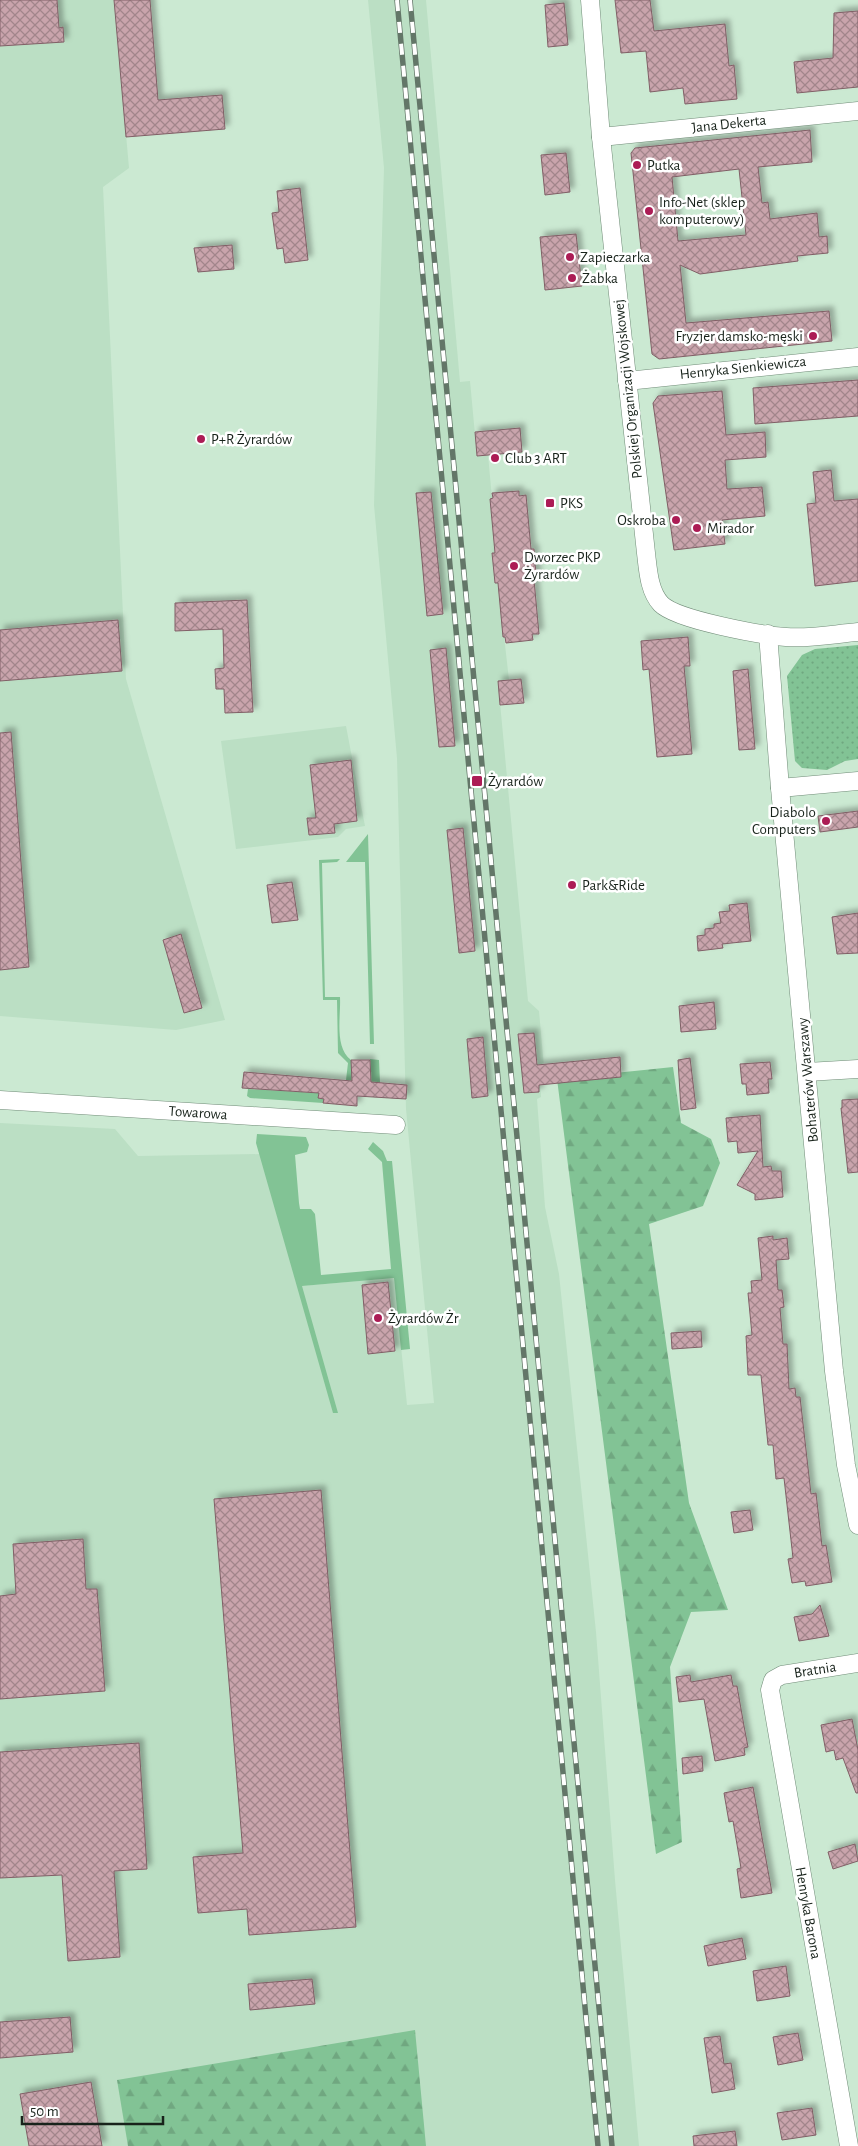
<svg xmlns="http://www.w3.org/2000/svg" width="858" height="2146" font-family="'Alegreya Sans',sans-serif">
<style>
.built{fill:#bbdfc4}
.grass{fill:#82c395}
.forest{fill:url(#forest-firs)}
.park{fill:url(#park-dots)}
.building{fill:url(#building-cross-hatch);stroke:#805f66;fill-rule:evenodd;filter:url(#shadow)}
.lines{fill:none;stroke-linecap:round;stroke-linejoin:round}
.minor-casing{stroke:#718c78;stroke-width:19}
.minor{stroke:#fff;stroke-width:18}
.rail-casing{stroke:#637668;stroke-width:5.5}
.rail{stroke:#fff;stroke-width:4;stroke-dasharray:11;stroke-linecap:butt}
.poi-dot{fill:#ac1c55;stroke:#fff;stroke-width:2}
.labels{text-anchor:middle;dominant-baseline:central;stroke-width:5;stroke-linejoin:round;paint-order:stroke}
.street-label{font-size:15px;fill:#18231b;stroke:#fff}
.poi-label{font-size:15px;fill:#18231b;stroke:#fff;text-anchor:start}
</style>
<defs>
<pattern id="forest-firs" width="22" height="20" patternUnits="userSpaceOnUse" patternTransform="scale(1.25)"><rect width="22" height="20" fill="#82c395"/><path d="M5 1l3.5 6h-7zM16 11l3.5 6h-7z" fill="#70a780"/></pattern>
<pattern id="park-dots" width="8" height="8" patternUnits="userSpaceOnUse" patternTransform="scale(1.25)"><rect width="8" height="8" fill="#82c395"/><path d="M2 2h.1M6 6h.1" fill="none" stroke="#70a780" stroke-width="1.8" stroke-linecap="round"/></pattern>
<pattern id="building-cross-hatch" width="8" height="8" patternUnits="userSpaceOnUse" patternTransform="scale(1.25)"><rect width="8" height="8" fill="#c9a4ac"/><path d="M0 0l8 8M0 8l8-8" fill="none" stroke="#a2858b"/></pattern>
<filter id="shadow"><feDropShadow dx="4.5" dy="-4.5" stdDeviation="2.5" flood-color="#0004"/></filter>
</defs>
<rect width="100%" height="100%" fill="#cbe9d2"/>
<!-- built -->
<g class="built">
<polygon points="0,0 114,0 129,168 103,187 126,679 225,1020 176,1030 0,1016"/>
<polygon points="368,0 426,0 460,382 470,381 477,456 488,455 492,498 490,499 495,553 492,553 495,583 498,583 509,680 498,682 499,692 528,1001 539,1011 544,1067 540,1081 541,1097 537,1099 545,1207 559,1274 596,1632 615,1880 639,2146 0,2146 0,1123 115,1129 138,1156 263,1154 301,1286 394,1278 407,1405 434,1403 406,1109 397,758 374,505 384,168"/>
<polygon points="346,726 365,826 346,829 338,837 236,849 221,741"/>
</g>
<!-- grass -->
<g class="grass">
<polygon points="368,834 374,1044 370,1044 365,862 346,862"/>
<path d="M340,859L337,862L322,863L325,997H340C341,1017 334,1047 351,1060L352,1077H371L370,1059L379,1060L380,1083L346,1080L348,1063L338,1053L337,1000H323L319,860Z"/>
<polygon points="248,1089 319,1093 319,1098 324,1099 323,1103 250,1098 247,1096"/>
<polygon points="257,1134 306,1137 309,1145 307,1152 295,1155 299,1203 300,1209 311,1209 315,1214 321,1275 391,1269 382,1162 368,1149 373,1142 383,1151 387,1161 392,1161 410,1349 401,1350 394,1278 302,1286 338,1413 333,1413 256,1143"/>
</g>
<!-- forest -->
<g class="forest">
<polygon points="673,1067 681,1123 711,1139 720,1163 703,1206 649,1224 689,1503 728,1610 691,1612 670,1667 682,1842 656,1854 557,1079"/>
<polygon points="415,2030 426,2146 128,2146 117,2080"/>
</g>
<!-- park -->
<polygon class="park" points="858,645 858,759 845,761 827,770 802,768 795,761 787,676 802,655 815,649"/>
<!-- building -->
<g class="building">
<polygon points="0,0 57,0 59,28 63,27 64,42 0,46"/>
<polygon points="114,0 150,0 158,100 222,95 225,129 126,137"/>
<polygon points="615,0 650,0 654,31 725,24 729,66 734,65 737,99 685,104 683,88 650,92 646,51 621,53"/>
<polygon points="564,3 568,45 548,47 545,5"/>
<polygon points="858,11 858,87 797,93 794,62 833,58 834,13"/>
<path d="M810,130L812,162L758,167L762,203L768,202L770,219L817,213L819,237L827,236L828,253L797,256L798,261L700,274L680,265L686,323L829,311L832,341L659,359L652,354L631,153L635,148ZM739,169L746,235L678,241L672,177Z"/>
<polygon points="566,153 570,192 545,195 541,155"/>
<polygon points="300,188 308,260 285,263 283,248 277,249 272,213 279,212 277,191"/>
<polygon points="576,234 582,286 545,290 540,237"/>
<polygon points="232,245 234,269 198,272 194,248"/>
<polygon points="858,380 858,416 755,424 753,388"/>
<polygon points="722,391 726,435 765,432 766,457 725,460 727,489 762,487 765,516 722,520 725,544 674,550 653,403 658,396"/>
<polygon points="520,428 522,452 477,456 475,432"/>
<polygon points="831,470 834,501 858,499 858,581 815,586 807,504 816,503 813,472"/>
<polygon points="519,491 519,496 526,495 531,549 534,549 535,564 537,579 534,580 539,634 532,634 533,640 506,643 505,637 503,637 498,583 495,583 492,553 495,553 490,499 493,498 492,493"/>
<polygon points="431,492 443,614 427,616 416,493"/>
<polygon points="247,600 253,712 225,713 224,689 216,689 215,669 224,668 223,629 175,631 175,603"/>
<polygon points="118,620 122,671 0,681 0,630"/>
<polygon points="688,637 690,666 684,666 692,754 657,757 649,669 643,670 641,641"/>
<polygon points="446,648 455,746 439,747 430,650"/>
<polygon points="748,669 755,749 739,750 733,671"/>
<polygon points="521,679 524,703 500,705 498,681"/>
<polygon points="11,732 29,967 0,970 0,733"/>
<polygon points="351,760 357,821 334,824 335,833 309,835 307,818 316,818 310,765"/>
<polygon points="858,811 858,827 820,832 818,816"/>
<polygon points="463,828 475,951 459,953 447,830"/>
<polygon points="292,882 298,920 272,923 267,885"/>
<polygon points="747,903 751,941 722,944 723,948 698,951 697,936 705,935 705,929 714,928 714,924 721,923 719,912 730,911 729,905"/>
<polygon points="858,913 858,953 837,954 832,917"/>
<polygon points="181,934 202,1008 184,1013 163,940"/>
<polygon points="714,1002 716,1029 681,1032 679,1006"/>
<polygon points="534,1033 537,1065 620,1057 621,1077 539,1085 539,1092 524,1093 518,1034"/>
<polygon points="483,1037 488,1096 472,1098 467,1039"/>
<polygon points="690,1058 696,1108 681,1110 678,1060"/>
<polygon points="351,1060 370,1060 371,1082 407,1085 406,1099 357,1096 357,1106 323,1103 324,1099 318,1098 319,1093 242,1088 244,1072 352,1081"/>
<polygon points="770,1062 772,1079 768,1079 769,1093 747,1095 746,1084 742,1084 740,1064"/>
<polygon points="858,1099 858,1172 848,1173 841,1108 842,1108 842,1100"/>
<polygon points="760,1115 763,1167 771,1166 772,1171 781,1171 783,1197 755,1200 755,1194 737,1185 758,1151 738,1153 737,1141 728,1142 726,1118"/>
<polygon points="773,1236 773,1240 787,1238 789,1259 776,1260 778,1290 782,1290 784,1307 780,1308 783,1344 787,1344 789,1389 795,1388 796,1397 800,1397 811,1494 816,1493 822,1546 826,1545 832,1582 806,1586 805,1581 792,1583 788,1559 793,1558 784,1478 776,1479 773,1445 768,1445 761,1375 748,1375 746,1336 752,1335 748,1293 752,1293 751,1281 762,1280 758,1238"/>
<polygon points="388,1282 395,1351 368,1354 362,1285"/>
<polygon points="701,1331 702,1347 672,1349 671,1333"/>
<polygon points="321,1490 356,1927 249,1935 247,1909 198,1913 193,1857 243,1853 214,1499"/>
<polygon points="750,1510 753,1530 734,1533 731,1512"/>
<polygon points="83,1539 86,1589 97,1589 105,1691 0,1699 0,1596 16,1594 13,1544"/>
<polygon points="820,1605 829,1636 799,1641 794,1617 812,1614"/>
<polygon points="690,1675 691,1682 731,1675 733,1686 737,1686 744,1726 748,1747 744,1748 745,1755 715,1761 704,1699 679,1702 676,1677"/>
<polygon points="852,1719 858,1750 858,1793 856,1793 843,1758 836,1760 834,1750 826,1752 821,1725"/>
<polygon points="139,1743 147,1869 114,1871 120,1957 68,1961 62,1875 0,1878 0,1752"/>
<polygon points="702,1756 703,1771 683,1774 682,1758"/>
<polygon points="753,1787 772,1893 741,1898 737,1869 741,1868 733,1821 729,1822 724,1793"/>
<polygon points="855,1844 858,1861 833,1869 828,1852"/>
<polygon points="742,1938 746,1959 708,1966 704,1946"/>
<polygon points="786,1966 790,1996 757,2001 753,1971"/>
<polygon points="312,1979 315,2004 250,2010 248,1984"/>
<polygon points="70,2017 73,2052 0,2058 0,2022"/>
<polygon points="798,2033 803,2060 778,2065 773,2037"/>
<polygon points="720,2036 724,2064 731,2063 735,2089 712,2093 704,2038"/>
<polygon points="91,2082 102,2146 29,2146 20,2094"/>
<polygon points="812,2108 816,2135 782,2140 777,2113"/>
<polygon points="735,2131 737,2146 694,2146 693,2136"/>
</g>
<g class="lines">
<defs>
<g id="minor">
<path d="M590,0L601,137L646,553C648,570 649,591 661,604C677,620 761,635 786,637C810,639 834,634 858,632"/>
<polyline points="601,137 858,111"/>
<polyline points="627,381 858,357"/>
<polyline points="768,634 780,788 834,1371 846,1465 858,1525"/>
<polyline points="780,788 858,781"/>
<polyline points="807,1072 858,1069"/>
<polyline points="0,1100 396,1125"/>
<polyline points="849,2146 770,1690 773,1680 782,1675 858,1663"/>
</g>
</defs>
<!-- minor casing -->
<use href="#minor" class="minor-casing"/>
<!-- minor -->
<use href="#minor" class="minor"/>
<defs>
<g id="rail">
<polyline points="397,0 598,2146"/>
<polyline points="410,0 612,2146"/>
</g>
</defs>
<!-- rail casing -->
<use href="#rail" class="rail-casing"/>
<!-- rail -->
<use href="#rail" class="rail"/>
</g>
<!-- markers -->
<g class="poi-dot">
<circle cx="637" cy="165" r="5"/>
<circle cx="649" cy="211" r="5"/>
<circle cx="570" cy="257" r="5"/>
<circle cx="572" cy="278" r="5"/>
<circle cx="813" cy="336" r="5"/>
<circle cx="201" cy="439" r="5"/>
<circle cx="495" cy="458" r="5"/>
<rect x="545" y="498" width="10" height="10" rx="2.5"/>
<circle cx="676" cy="520" r="5"/>
<circle cx="697" cy="528" r="5"/>
<circle cx="514" cy="566" r="5"/>
<rect x="471" y="775" width="12" height="12" rx="2.5"/>
<circle cx="826" cy="821" r="5"/>
<circle cx="572" cy="885" r="5"/>
<circle cx="378" cy="1318" r="5"/>
</g>
<g class="labels">
<!-- street labels -->
<g class="street-label">
<text transform="translate(729 124) rotate(-6)">Jana Dekerta</text>
<text transform="translate(743 368) rotate(-6)">Henryka Sienkiewicza</text>
<text transform="translate(628 389) rotate(-96)">Polskiej Organizacji Wojskowej</text>
<text transform="translate(808 1080) rotate(-95)">Bohaterów Warszawy</text>
<text transform="translate(198 1113) rotate(4)">Towarowa</text>
<text transform="translate(815 1670) rotate(-9)">Bratnia</text>
<text transform="translate(808 1913) rotate(80)">Henryka Barona</text>
</g>
<!-- poi labels -->
<g class="poi-label">
<text x="647" y="165">Putka</text>
<text x="659" y="202">Info-Net (sklep<tspan x="659" dy="17">komputerowy)</tspan></text>
<text x="580" y="257">Zapieczarka</text>
<text x="582" y="278">Żabka</text>
<text x="803" y="336" text-anchor="end">Fryzjer damsko-męski</text>
<text x="211" y="439">P+R Żyrardów</text>
<text x="505" y="458">Club 3 ART</text>
<text x="560" y="503">PKS</text>
<text x="666" y="520" text-anchor="end">Oskroba</text>
<text x="707" y="528">Mirador</text>
<text x="524" y="557">Dworzec PKP<tspan x="524" dy="17">Żyrardów</tspan></text>
<text x="488" y="781">Żyrardów</text>
<text x="816" y="812" text-anchor="end">Diabolo<tspan x="816" dy="17">Computers</tspan></text>
<text x="582" y="885">Park&amp;Ride</text>
<text x="388" y="1318">Żyrardów Żr</text>
</g>
</g>
<!-- scale -->
<path d="M22 2116v8h141v-8" fill="none" stroke="#18231b" stroke-width="2.5"/>
<text x="30" y="2116" font-size="15" fill="#18231b" stroke="#ffffff" stroke-width="4" paint-order="stroke">50 m</text>
</svg>
